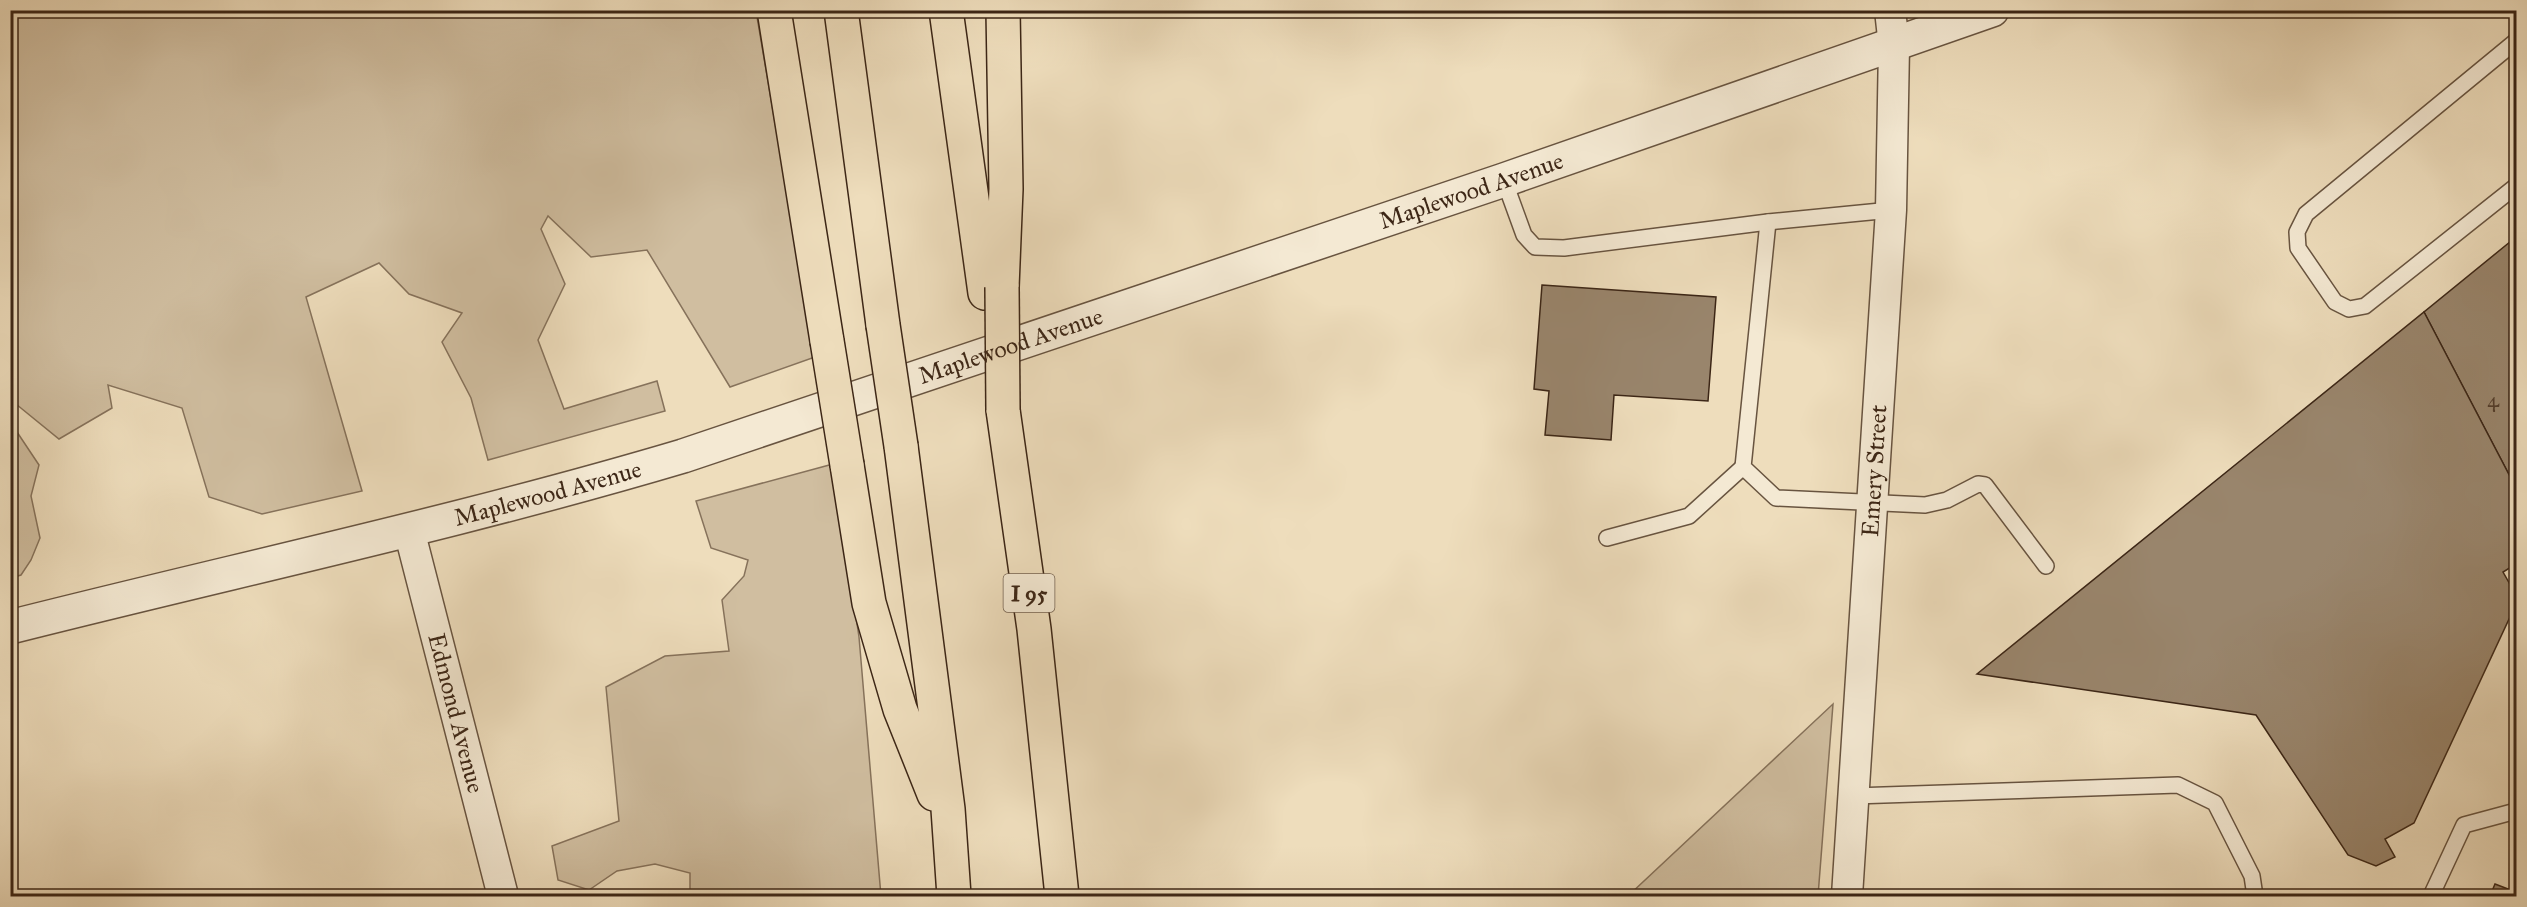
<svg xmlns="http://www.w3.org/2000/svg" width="2527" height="907" font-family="'IM FELL Great Primer',serif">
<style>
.green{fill:#d0bea0;stroke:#86725b;stroke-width:1.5}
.building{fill:#99856c;stroke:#3c2616;stroke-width:1.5}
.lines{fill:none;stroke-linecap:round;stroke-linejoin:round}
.service-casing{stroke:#685440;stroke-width:18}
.minor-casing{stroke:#685440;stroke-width:33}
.tertiary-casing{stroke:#685440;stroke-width:36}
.motorway-casing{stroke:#3c2616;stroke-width:36}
.service{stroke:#f4e9d3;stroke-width:15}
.minor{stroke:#f4e9d3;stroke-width:30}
.tertiary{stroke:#f4e9d3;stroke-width:33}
.motorway{stroke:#eeddbc;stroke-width:33}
.motorway-bridge-casing{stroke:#3c2616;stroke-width:36;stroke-linecap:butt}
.motorway-bridge{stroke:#eeddbc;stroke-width:33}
.labels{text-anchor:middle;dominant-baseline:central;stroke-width:4.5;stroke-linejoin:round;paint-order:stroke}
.number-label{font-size:21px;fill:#533e2c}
.shield{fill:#f4e9d3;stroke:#73604f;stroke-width:1.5}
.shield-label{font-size:22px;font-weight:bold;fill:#3c2616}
.street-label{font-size:24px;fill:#3c2616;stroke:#f4e9d3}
</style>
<rect width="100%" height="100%" fill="#eeddbc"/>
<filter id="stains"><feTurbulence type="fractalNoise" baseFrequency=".00333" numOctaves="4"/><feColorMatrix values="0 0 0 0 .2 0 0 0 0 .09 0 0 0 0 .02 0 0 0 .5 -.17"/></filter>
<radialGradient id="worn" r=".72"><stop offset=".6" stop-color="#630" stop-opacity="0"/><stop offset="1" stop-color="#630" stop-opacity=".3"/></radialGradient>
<!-- green -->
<g class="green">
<polygon points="10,11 756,11 815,357 730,387 647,250 591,257 548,216 541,229 565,284 538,340 564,409 657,381 665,411 488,460 471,398 442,342 462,313 409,294 379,263 306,297 362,491 262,514 209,497 182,408 108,385 112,408 59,439 11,400"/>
<polygon points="11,423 39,465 31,496 40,538 31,560 21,575 11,578"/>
<polygon points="833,464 859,637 881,896 690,896 690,873 655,864 617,871 589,890 558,880 552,846 619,821 606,687 665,656 729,651 722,600 744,576 748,560 711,548 696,501"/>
<polygon points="1833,704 1818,896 1628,896"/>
</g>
<!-- building -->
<g class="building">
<polygon points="2516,237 2516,488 2424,312"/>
<polygon points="1542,285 1716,297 1708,401 1614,395 1611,440 1545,435 1549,391 1534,389"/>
<polygon points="2424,312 2516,488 2516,564 2503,572 2516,595 2516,604 2414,823 2385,839 2395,857 2376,866 2348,855 2256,715 1977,674"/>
<polygon points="2495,884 2516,892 2516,896 2490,896"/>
</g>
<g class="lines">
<defs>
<g id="service">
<polyline points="2516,41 2306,214 2297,232 2298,248 2335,302 2349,309 2365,306 2516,186"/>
<polyline points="1504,180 1524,235 1535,247 1564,248 1768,222 1891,210"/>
<polyline points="1768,222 1743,467 1776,498 1925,505 1947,500 1978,484 1985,485 2046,566"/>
<polyline points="1607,538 1689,516 1743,467"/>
<polyline points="1854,796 2178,785 2215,803 2252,876 2255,896"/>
<polyline points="2431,896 2464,825 2516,811"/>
</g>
<g id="minor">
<path id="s1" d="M409,530L503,896"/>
<path id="s2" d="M1847,896L1891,210L1894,46L1890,10"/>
</g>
<g id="tertiary">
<path id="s3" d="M10,627C235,570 461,522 683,456L1504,180L1992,10"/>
</g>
<g id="motorway">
<polyline points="774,10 827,341"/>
<polyline points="841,10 883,325"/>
<polyline points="946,10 985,293"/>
<polyline points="1002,287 1006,189 1003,10"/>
<polyline points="1003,410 1034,629 1062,896"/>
<polyline points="901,446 948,809 954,896"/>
<polyline points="847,465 869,603 900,709 934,794"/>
</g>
</defs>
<!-- service casing -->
<use href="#service" class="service-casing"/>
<!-- minor casing -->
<use href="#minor" class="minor-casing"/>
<!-- tertiary casing -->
<use href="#tertiary" class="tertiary-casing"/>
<!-- motorway casing -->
<use href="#motorway" class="motorway-casing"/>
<!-- service -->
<use href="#service" class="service"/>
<!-- minor -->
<use href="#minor" class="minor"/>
<!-- tertiary -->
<use href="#tertiary" class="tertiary"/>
<!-- motorway -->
<use href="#motorway" class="motorway"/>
<defs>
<g id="motorway-bridge">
<polyline points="1002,287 1003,410"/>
<polyline points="883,325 901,446"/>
<polyline points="827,341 847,465"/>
</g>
</defs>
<!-- motorway-bridge casing -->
<use href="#motorway-bridge" class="motorway-bridge-casing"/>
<!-- motorway-bridge -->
<use href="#motorway-bridge" class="motorway-bridge"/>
</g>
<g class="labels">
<!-- number labels -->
<g class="number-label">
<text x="2493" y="400">4</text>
</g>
<!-- shield labels -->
<rect class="shield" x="1003.5" y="574" width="51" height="38" rx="4.5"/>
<g class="shield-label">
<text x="1029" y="593">I 95</text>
</g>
<!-- street labels -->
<g class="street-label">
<text stroke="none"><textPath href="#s3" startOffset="1526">Maplewood Avenue</textPath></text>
<text stroke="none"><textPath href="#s3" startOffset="1040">Maplewood Avenue</textPath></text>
<text stroke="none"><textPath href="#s2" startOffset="426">Emery Street</textPath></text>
<text stroke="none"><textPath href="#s3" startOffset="554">Maplewood Avenue</textPath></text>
<text stroke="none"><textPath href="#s1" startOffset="189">Edmond Avenue</textPath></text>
</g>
</g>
<!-- margin -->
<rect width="2527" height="907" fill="none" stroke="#eeddbc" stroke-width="36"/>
<rect x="12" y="12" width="2503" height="883" fill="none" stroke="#3c2616" stroke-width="3"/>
<rect x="18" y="18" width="2491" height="871" fill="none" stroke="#3c2616" stroke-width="1.5"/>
<rect width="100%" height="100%" filter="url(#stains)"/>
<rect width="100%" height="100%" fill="url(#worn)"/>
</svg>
